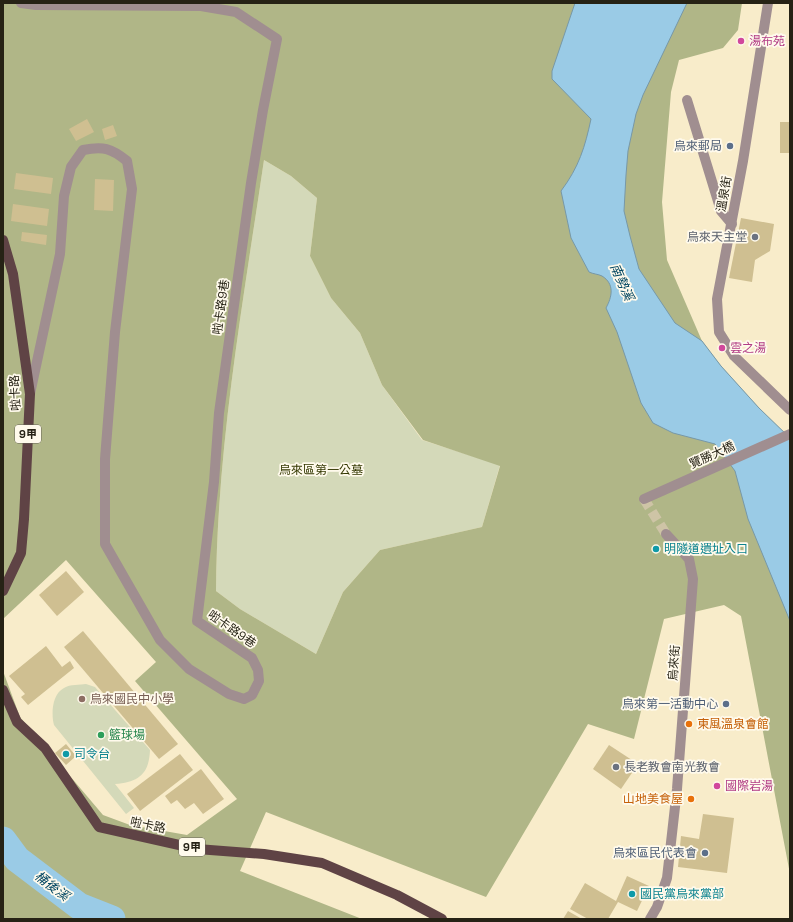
<svg xmlns="http://www.w3.org/2000/svg" width="793" height="922" font-family="'Space Grotesk','Noto Sans TC',sans-serif">
<style>
.green{fill:#d4d9b9}
.forest{fill:#b0b687;fill-rule:evenodd}
.water{fill:#9acbe6;stroke:#7798a7}
.lines{fill:none;stroke-linecap:round;stroke-linejoin:round}
.river{stroke:#9acbe6;stroke-width:27}
.building{fill:#cfbf91}
.minor-tunnel{stroke:#cec4a6;stroke-width:10;stroke-dasharray:10 5;stroke-linecap:butt}
.minor{stroke:#a08e90;stroke-width:10}
.major{stroke:#5f4345;stroke-width:10}
.hotel-dot{fill:#d1479c;stroke:#fffaec;stroke-width:1.5}
.service-dot{fill:#5c6f8a;stroke:#fffaec;stroke-width:1.5}
.worship-dot{fill:#6b7280;stroke:#fffaec;stroke-width:1.5}
.culture-dot{fill:#0f9aa8;stroke:#fffaec;stroke-width:1.5}
.education-dot{fill:#8d6e63;stroke:#fffaec;stroke-width:1.5}
.food-dot{fill:#e8710a;stroke:#fffaec;stroke-width:1.5}
.leisure-dot{fill:#2e9e5b;stroke:#fffaec;stroke-width:1.5}
.labels{text-anchor:middle;dominant-baseline:central;stroke-width:3.5;stroke-linejoin:round;paint-order:stroke}
.shield{fill:#fffaec;stroke:#676356;stroke-width:1}
.shield-label{font-size:11px;font-weight:bold;fill:#262215}
.hotel-label{font-size:12px;fill:#b23c85;stroke:#fffaec;text-anchor:start}
.service-label{font-size:12px;fill:#4e5e75;stroke:#fffaec;text-anchor:end}
.street-label{font-size:12px;fill:#262215;stroke:#fffaec}
.worship-label{font-size:12px;fill:#5b616d;stroke:#fffaec;text-anchor:end}
.park-label{font-size:12px;fill:#333700;stroke:#fffaec}
.culture-label{font-size:12px;fill:#0d838f;stroke:#fffaec;text-anchor:start}
.education-label{font-size:12px;fill:#785e54;stroke:#fffaec;text-anchor:start}
.food-label{font-size:12px;fill:#c56008;stroke:#fffaec;text-anchor:start}
.leisure-label{font-size:12px;fill:#27864d;stroke:#fffaec;text-anchor:start}
.water-label{font-size:13px;font-style:italic;fill:#044762;stroke:#fffaec}
</style>
<rect width="100%" height="100%" fill="#f8ecca"/>
<!-- green -->
<g class="green">
<path d="M264,160L291,176L317,198L310,256L331,298L360,333L382,385L422,440L500,465L482,527L380,550L343,592L316,654L240,609L216,591C217,446 243,303 264,160Z"/>
<path d="M86,684L95,687L150,750C149,774 139,782 115,784L134,808L126,814L54,725C51,714 52,694 64,688C70,684 80,685 86,684Z"/>
</g>
<!-- forest -->
<path class="forest" d="M3,3H742L738,30L723,48L679,60L671,92L662,202L667,260L702,341L721,366L759,408L790,438V874L741,616L724,605L664,619L634,739L588,724L486,897L266,812L240,871L362,919H3V671L20,717L103,815L130,825L187,835L237,799L135,681L156,662L66,560L3,619ZM264,160L291,176L317,198L310,256L331,298L360,333L382,385L423,440L500,466L482,527L380,550L343,592L316,654L240,609L216,591C217,446 243,303 264,160Z"/>
<!-- water -->
<path class="water" d="M575,3H687L643,95L636,114L628,151L626,175L624,211L630,236L639,269L675,323L702,341L721,366L759,408L790,438V621L748,519L735,471L715,444L673,433L653,423L641,403L617,332L606,308C612,297 615,284 602,276C598,274 593,274 589,272L571,238L561,191C579,167 585,147 591,119L552,79V71Z"/>
<g class="lines">
<!-- river -->
<polyline class="river" points="3,840 17,859 79,906 112,919"/>
</g>
<!-- building -->
<g class="building">
<polygon points="87,119 94,132 76,141 69,129"/>
<rect x="780" y="122" width="10" height="31"/>
<polygon points="113,125 117,136 105,140 102,129"/>
<polygon points="16,173 53,178 51,194 14,189"/>
<polygon points="95,179 114,180 113,211 94,210"/>
<polygon points="13,204 49,209 47,226 11,221"/>
<polygon points="741,218 774,224 770,251 755,260 752,282 729,278"/>
<polygon points="22,232 47,235 46,245 21,241"/>
<polygon points="66,571 84,592 57,616 39,595"/>
<polygon points="83,631 178,744 159,759 64,647"/>
<polygon points="46,646 62,667 70,661 74,668 28,705 21,697 25,694 9,676"/>
<polygon points="66,744 76,756 66,765 55,753"/>
<polygon points="609,745 638,764 621,789 593,769"/>
<polygon points="180,754 193,770 140,811 127,794"/>
<polygon points="201,769 224,799 203,814 194,803 185,809 177,800 171,804 165,796"/>
<polygon points="703,814 734,818 727,873 678,867 681,836 699,839"/>
<polygon points="627,876 649,886 637,911 618,902 608,919 588,919 570,909 585,883 616,901"/>
<polygon points="568,911 582,919 563,919"/>
</g>
<g class="lines">
<!-- minor-tunnel -->
<polyline class="minor-tunnel" points="644,499 666,534"/>
<!-- minor -->
<g class="minor">
<path d="M21,3L36,5L201,6L236,12L277,39L263,110L251,183L219,413L214,482L197,621L252,658L258,670L259,681L252,695L244,699L229,694L189,669L160,640L105,544V459L115,332L132,189L127,161C111,148 103,146 83,150L71,167L64,196L60,254L30,394"/>
<polyline points="768,3 743,161 717,299 719,332 734,356 790,410"/>
<polyline points="687,100 721,211 732,224"/>
<polyline points="644,499 790,434"/>
<polyline points="650,919 657,907 667,878 677,789 693,579 689,559 666,534"/>
</g>
<!-- major -->
<g class="major">
<polyline points="3,240 13,274 30,394 24,519 21,553 3,591"/>
<polyline points="3,690 17,722 45,748 99,827 197,849 264,854 322,863 397,895 442,919"/>
</g>
</g>
<!-- markers -->
<g class="hotel-dot">
<circle cx="741" cy="41" r="4"/>
<circle cx="722" cy="348" r="4"/>
<circle cx="717" cy="786" r="4"/>
</g>
<g class="service-dot">
<circle cx="730" cy="146" r="4"/>
<circle cx="726" cy="704" r="4"/>
<circle cx="705" cy="853" r="4"/>
</g>
<g class="worship-dot">
<circle cx="755" cy="237" r="4"/>
<circle cx="616" cy="767" r="4"/>
</g>
<g class="culture-dot">
<circle cx="656" cy="549" r="4"/>
<circle cx="66" cy="754" r="4"/>
<circle cx="632" cy="894" r="4"/>
</g>
<circle class="education-dot" cx="82" cy="699" r="4"/>
<g class="food-dot">
<circle cx="689" cy="724" r="4"/>
<circle cx="691" cy="799" r="4"/>
</g>
<circle class="leisure-dot" cx="101" cy="735" r="4"/>
<g class="labels">
<!-- shield labels -->
<g class="shield">
<rect x="15" y="425" width="26" height="18" rx="3"/>
<rect x="179" y="838" width="26" height="18" rx="3"/>
</g>
<g class="shield-label">
<text x="28" y="434">9甲</text>
<text x="192" y="847">9甲</text>
</g>
<!-- hotel labels -->
<g class="hotel-label">
<text x="749" y="41">湯布苑</text>
<text x="730" y="348">雲之湯</text>
<text x="725" y="786">國際岩湯</text>
</g>
<!-- service labels -->
<g class="service-label">
<text x="722" y="146">烏來郵局</text>
<text x="718" y="704">烏來第一活動中心</text>
<text x="697" y="853">烏來區民代表會</text>
</g>
<!-- street labels -->
<g class="street-label">
<text transform="translate(724 194) rotate(-80)">溫泉街</text>
<text transform="translate(221 307) rotate(-82)">啦卡路9巷</text>
<text transform="translate(15 393) rotate(-93)">啦卡路</text>
<text transform="translate(712 455) rotate(-24)">覽勝大橋</text>
<text transform="translate(232 629) rotate(35)">啦卡路9巷</text>
<text transform="translate(674 663) rotate(-86)">烏來街</text>
<text transform="translate(148 825) rotate(12)">啦卡路</text>
</g>
<!-- worship labels -->
<g class="worship-label">
<text x="747" y="237">烏來天主堂</text>
<text x="624" y="767" text-anchor="start">長老教會南光教會</text>
</g>
<!-- park labels -->
<g class="park-label">
<text x="321" y="470">烏來區第一公墓</text>
</g>
<!-- culture labels -->
<g class="culture-label">
<text x="664" y="549">明隧道遺址入口</text>
<text x="74" y="754">司令台</text>
<text x="640" y="894">國民黨烏來黨部</text>
</g>
<!-- education labels -->
<g class="education-label">
<text x="90" y="699">烏來國民中小學</text>
</g>
<!-- food labels -->
<g class="food-label">
<text x="697" y="724">東風溫泉會館</text>
<text x="683" y="799" text-anchor="end">山地美食屋</text>
</g>
<!-- leisure labels -->
<g class="leisure-label">
<text x="109" y="735">籃球場</text>
</g>
<!-- water labels -->
<g class="water-label">
<text transform="translate(622 282) rotate(66)">南勢溪</text>
<text transform="translate(52 886) rotate(37)">桶後溪</text>
</g>
</g>
<!-- border -->
<rect width="793" height="922" fill="none" stroke="#262215" stroke-width="8"/>
</svg>
